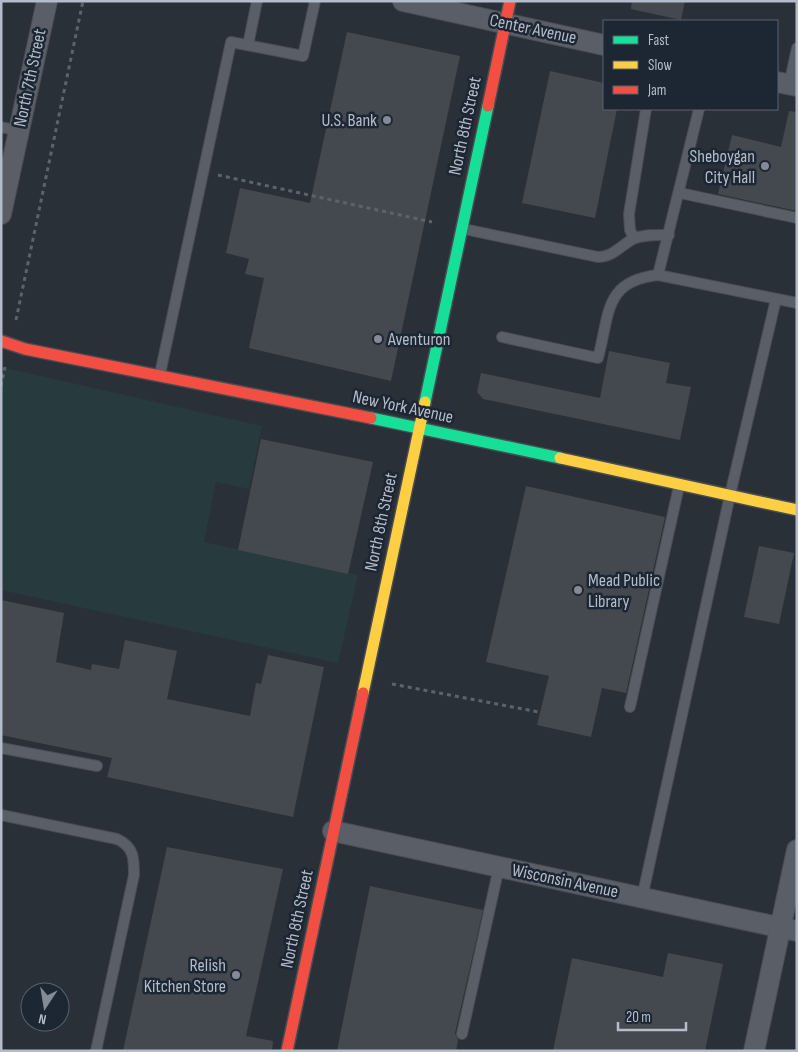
<svg xmlns="http://www.w3.org/2000/svg" width="798" height="1052" font-family="'Sofia Sans Condensed',sans-serif">
<style>
.green{fill:#273a3e}
.building{fill:#444950}
.lines{fill:none;stroke-linecap:round;stroke-linejoin:round}
.lane-casing{stroke:#484c53;stroke-width:12}
.street-casing{stroke:#484c53;stroke-width:22}
.fast-casing{stroke:#484c53;stroke-width:14}
.slow-casing{stroke:#484c53;stroke-width:14}
.jam-casing{stroke:#484c53;stroke-width:14}
.path{stroke:#5d636a;stroke-width:3;stroke-dasharray:4 4;stroke-linecap:butt}
.lane{stroke:#5a5e66;stroke-width:10}
.street{stroke:#5a5e66;stroke-width:20}
.fast{stroke:#16e098;stroke-width:11}
.slow{stroke:#ffcf43;stroke-width:11}
.jam{stroke:#f24e42;stroke-width:11}
.poi-dot{fill:#848b96;stroke:#1d2633;stroke-width:2}
.labels{text-anchor:middle;dominant-baseline:central;stroke-width:5;stroke-linejoin:round;paint-order:stroke}
.street-label{font-size:18px;fill:#b4bcc9;stroke:#1d2633}
.poi-label{font-size:18px;fill:#b4bcc9;stroke:#1d2633;text-anchor:end}
</style>
<rect width="100%" height="100%" fill="#2a3038"/>
<!-- green -->
<polygon class="green" points="1,367 262,426 249,489 216,482 204,542 358,575 338,663 1,590"/>
<!-- building -->
<g class="building">
<polygon points="632,1 685,1 681,20 631,9"/>
<polygon points="347,32 460,56 391,381 249,348 264,278 245,274 249,259 226,253 240,188 310,203"/>
<polygon points="550,71 604,83 604,109 617,109 595,218 522,203"/>
<polygon points="789,111 797,112 797,211 718,194 732,135 781,147"/>
<polygon points="609,351 670,363 666,383 691,387 680,440 483,399 477,392 481,373 600,398"/>
<polygon points="261,439 373,462 348,574 238,550"/>
<polygon points="526,486 665,517 626,693 602,688 591,737 537,725 549,676 486,662"/>
<polygon points="759,546 794,553 779,624 744,617"/>
<polygon points="1,600 64,613 56,662 91,670 92,664 119,669 125,640 177,651 167,699 250,716 256,683 261,684 268,655 324,667 293,817 107,777 112,758 1,735"/>
<polygon points="167,847 283,869 246,1036 273,1041 272,1051 123,1051"/>
<polygon points="370,886 483,910 455,1033 458,1040 456,1051 337,1051"/>
<polygon points="668,953 723,964 705,1051 553,1051 572,958 663,977"/>
</g>
<g class="lines">
<defs>
<g id="lane">
<polyline points="248,45 257,1"/>
<polyline points="789,85 797,48"/>
<polyline points="1,127 19,131"/>
<polyline points="680,193 797,218"/>
<path d="M464,229L598,257C613,257 620,246 633,239C644,234 657,235 669,235"/>
<polyline points="634,238 630,230 629,214 646,109"/>
<polyline points="658,275 699,109"/>
<path d="M502,337L598,358C610,313 604,281 658,275L797,303"/>
<polyline points="160,374 231,42 303,56 315,1"/>
<polyline points="630,707 679,486"/>
<polyline points="1,748 97,766"/>
<path d="M1,815L117,839C134,847 134,858 134,875L96,1051"/>
<polyline points="642,898 730,495 776,299"/>
<polyline points="462,1034 499,867"/>
</g>
<g id="street">
<polyline points="403,1 604,45"/>
<polyline points="777,82 797,86"/>
<polyline points="1,214 47,1"/>
<polyline points="333,831 797,931"/>
<polyline points="754,1051 797,850"/>
</g>
<g id="fast">
<polyline points="425,402 488,106"/>
<polyline points="371,418 560,458"/>
</g>
<g id="slow">
<polyline points="560,458 797,510"/>
<polyline points="363,693 425,402"/>
</g>
<g id="jam">
<polyline points="488,106 510,1"/>
<polyline points="1,341 25,349 371,418"/>
<polyline points="287,1051 363,693"/>
</g>
</defs>
<!-- lane casing -->
<use href="#lane" class="lane-casing"/>
<!-- street casing -->
<use href="#street" class="street-casing"/>
<!-- fast casing -->
<use href="#fast" class="fast-casing"/>
<!-- slow casing -->
<use href="#slow" class="slow-casing"/>
<!-- jam casing -->
<use href="#jam" class="jam-casing"/>
<!-- path -->
<g class="path">
<polyline points="218,175 432,222"/>
<polyline points="16,320 83,1"/>
<polyline points="1,386 5,367"/>
<polyline points="392,684 539,712"/>
</g>
<!-- lane -->
<use href="#lane" class="lane"/>
<!-- street -->
<use href="#street" class="street"/>
<!-- fast -->
<use href="#fast" class="fast"/>
<!-- slow -->
<use href="#slow" class="slow"/>
<!-- jam -->
<use href="#jam" class="jam"/>
</g>
<!-- markers -->
<g class="poi-dot">
<circle cx="387" cy="120" r="5"/>
<circle cx="765" cy="166" r="5"/>
<circle cx="378" cy="339" r="5"/>
<circle cx="578" cy="590" r="5"/>
<circle cx="236" cy="975" r="5"/>
</g>
<g class="labels">
<!-- street labels -->
<g class="street-label">
<text transform="translate(533 29) rotate(12)">Center Avenue</text>
<text transform="translate(30 78) rotate(-78)">North 7th Street</text>
<text transform="translate(465 126) rotate(-78)">North 8th Street</text>
<text transform="translate(403 407) rotate(12)">New York Avenue</text>
<text transform="translate(381 522) rotate(-78)">North 8th Street</text>
<text transform="translate(565 881) rotate(12)">Wisconsin Avenue</text>
<text transform="translate(297 919) rotate(-78)">North 8th Street</text>
</g>
<!-- poi labels -->
<g class="poi-label">
<text x="377" y="120">U.S. Bank</text>
<text x="755" y="156">Sheboygan<tspan x="755" dy="21">City Hall</tspan></text>
<text x="388" y="339" text-anchor="start">Aventuron</text>
<text x="588" y="580" text-anchor="start">Mead Public<tspan x="588" dy="21">Library</tspan></text>
<text x="226" y="965">Relish<tspan x="226" dy="21">Kitchen Store</tspan></text>
</g>
</g>
<!-- border -->
<rect width="798" height="1052" fill="none" stroke="#b4bcc9" stroke-width="5"/>
<!-- legend -->
<rect x="603" y="20" width="175" height="90" fill="#1d2633" stroke="#59626f"/>
<rect x="613" y="36" width="25" height="8" fill="#16e098" stroke="#59626f"/>
<text x="648" y="45" font-size="15" fill="#b4bcc9">Fast</text>
<rect x="613" y="61" width="25" height="8" fill="#ffcf43" stroke="#59626f"/>
<text x="648" y="70" font-size="15" fill="#b4bcc9">Slow</text>
<rect x="613" y="86" width="25" height="8" fill="#f24e42" stroke="#59626f"/>
<text x="648" y="95" font-size="15" fill="#b4bcc9">Jam</text>
<!-- north arrow -->
<g transform="translate(45 1007) rotate(192)"><circle r="24" fill="#1d2633" stroke="#59626f"/>
<path d="M0-4L9 19L0 12L-9 19Z" fill="#848b96"/>
<text y="-8" font-size="14" font-weight="bold" text-anchor="middle" fill="#b4bcc9">N</text>
</g>
<!-- scale -->
<path d="M618 1022v8h68v-8" fill="none" stroke="#b4bcc9" stroke-width="2.5"/>
<text x="626" y="1022" font-size="15" fill="#b4bcc9" stroke="#1d2633" stroke-width="4" paint-order="stroke">20 m</text>
</svg>
